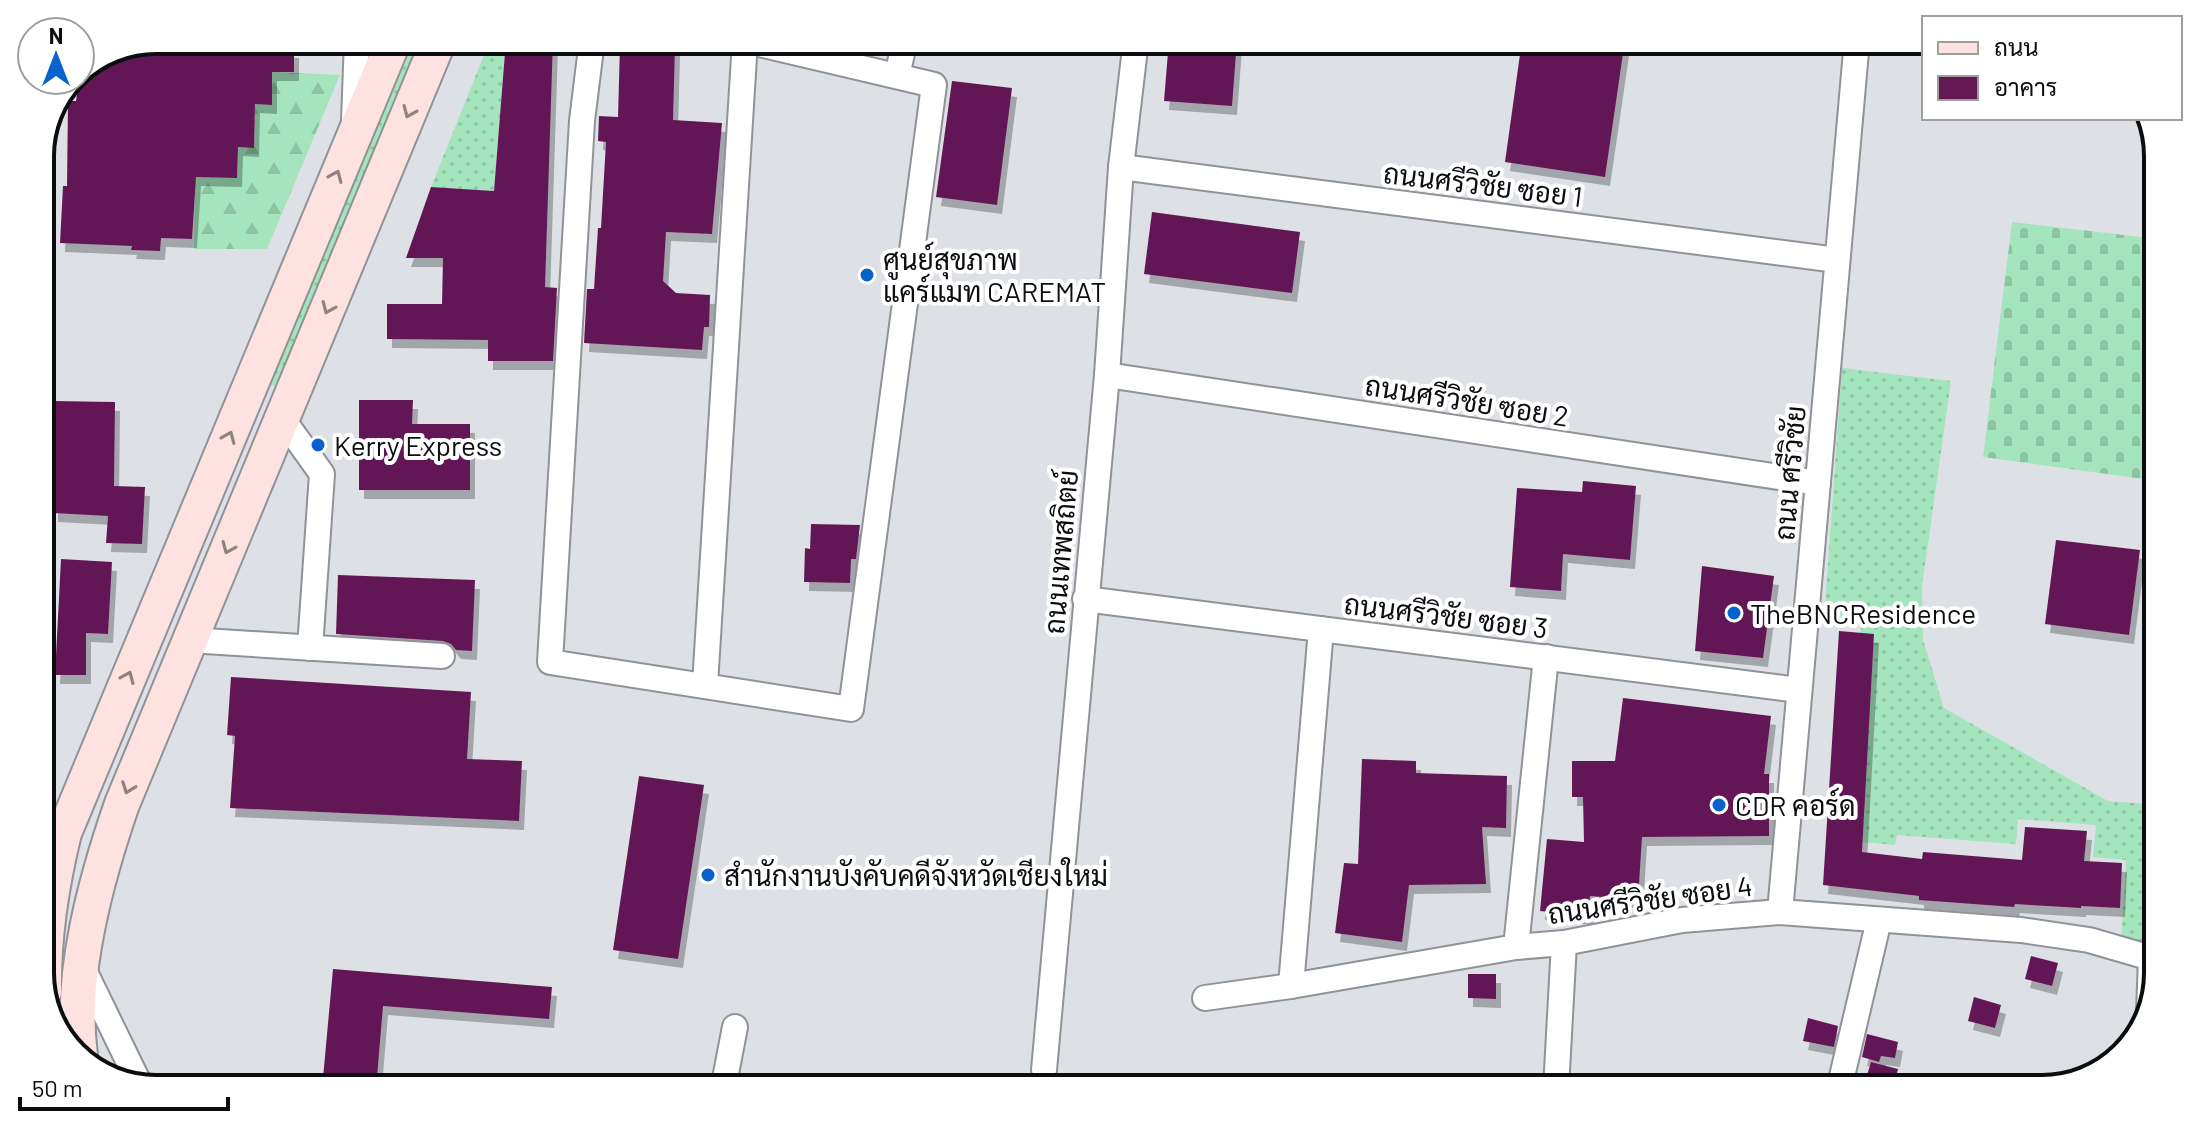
<svg xmlns="http://www.w3.org/2000/svg" width="2198" height="1129" font-family="Barlow,Sarabun,sans-serif">
<style>
.grass{fill:url(#grass-dots)}
.forest{fill:url(#forest-firs)}
.cemetery{fill:url(#cemetery-stones)}
.building{fill:#641955;filter:url(#shadow)}
.lines{fill:none;stroke-linecap:round;stroke-linejoin:round}
.street-casing{stroke:#8f9398;stroke-width:28}
.secondary-casing{stroke:#8f9398;stroke-width:38}
.street{stroke:#fff;stroke-width:24}
.secondary{stroke:#fde2e1;stroke-width:34}
.oneway{stroke:#918282}
.poi-dot{fill:#0762cb;stroke:#fff;stroke-width:3}
.labels{text-anchor:middle;dominant-baseline:central;stroke-width:8;stroke-linejoin:round;paint-order:stroke}
.street-label{font-size:28px;fill:#0c0d0f;stroke:#fff}
.poi-label{font-size:28px;fill:#0c0d0f;stroke:#fff;text-anchor:start}
.rim{fill:none;stroke:#0c0d0f;stroke-width:4}
</style>
<defs>
<pattern id="grass-dots" width="8" height="8" patternUnits="userSpaceOnUse" patternTransform="scale(2)"><rect width="8" height="8" fill="#a4e5bd"/><path d="M2 2h.1M6 6h.1" fill="none" stroke="#8cc3a1" stroke-width="1.8" stroke-linecap="round"/></pattern>
<pattern id="forest-firs" width="22" height="20" patternUnits="userSpaceOnUse" patternTransform="scale(2)"><rect width="22" height="20" fill="#a4e5bd"/><path d="M5 1l3.5 6h-7zM16 11l3.5 6h-7z" fill="#8cc3a1"/></pattern>
<pattern id="cemetery-stones" width="16" height="16" patternUnits="userSpaceOnUse" patternTransform="scale(2)"><rect width="16" height="16" fill="#a4e5bd"/><path d="M2 7V4a2 2 0 0 1 4 0v3zM10 15v-3a2 2 0 0 1 4 0v3z" fill="#8cc3a1"/></pattern>
<filter id="shadow"><feDropShadow dx="5" dy="9" stdDeviation="0" flood-color="#0004"/></filter>
</defs>
<rect width="100%" height="100%" fill="#dde1e6"/>
<!-- grass -->
<g class="grass">
<polygon points="415,40 427,40 282,386 269,385"/>
<polygon points="490,40 506,40 494,191 431,187"/>
<polygon points="1842,368 1951,381 1922,586 1923,640 1944,708 2108,801 2158,805 2158,953 2121,941 2126,860 2093,857 2096,825 2018,819 2016,844 1897,835 1895,845 1852,841 1861,620 1824,619"/>
<polygon points="2158,424 2158,541 2144,540"/>
</g>
<!-- forest -->
<polygon class="forest" points="272,72 340,75 267,249 194,249 195,177 237,177 238,147 254,147 255,104 272,104"/>
<!-- cemetery -->
<polygon class="cemetery" points="2012,222 2158,239 2158,416 2151,480 1983,457"/>
<!-- building -->
<g class="building">
<polygon points="156,40 267,40 267,49 294,49 294,72 272,72 272,105 255,104 254,148 238,147 237,178 196,177 192,239 161,238 160,251 131,250 132,246 60,243 63,186 67,186 68,101 76,101 80,71"/>
<polygon points="506,40 553,40 545,287 557,288 553,361 488,361 488,340 387,339 387,304 442,304 443,258 406,258 431,187 494,191"/>
<polygon points="1169,40 1237,40 1232,106 1164,101"/>
<polygon points="1522,40 1625,40 1605,177 1505,162"/>
<polygon points="620,45 675,47 673,120 722,123 712,234 666,232 663,281 676,293 710,295 709,327 704,327 702,350 584,343 587,289 594,289 598,228 601,228 606,142 598,141 599,116 618,117"/>
<polygon points="952,81 1012,88 997,205 936,197"/>
<polygon points="1152,212 1300,232 1292,293 1144,274"/>
<polygon points="359,400 413,400 412,424 470,424 470,490 359,490"/>
<polygon points="53,401 115,402 114,486 145,487 142,544 106,543 108,516 53,513"/>
<polygon points="1583,481 1636,486 1630,560 1563,554 1561,591 1510,587 1517,488 1582,492"/>
<polygon points="811,524 860,525 856,559 851,559 850,583 804,582 805,548 810,549"/>
<polygon points="2056,540 2140,550 2129,635 2045,624"/>
<polygon points="61,559 112,562 108,634 86,633 86,675 55,675"/>
<polygon points="1702,566 1774,576 1763,658 1695,651"/>
<polygon points="338,575 475,580 472,651 456,650 451,644 443,641 336,634"/>
<polygon points="1839,631 1874,634 1862,852 1922,859 1923,852 2022,860 2025,827 2087,831 2084,861 2122,863 2120,908 2081,906 2081,908 2015,904 2014,907 1919,900 1919,896 1823,885"/>
<polygon points="231,677 471,692 467,759 522,761 519,821 230,808 235,736 227,735"/>
<polygon points="1623,698 1771,716 1764,774 1769,774 1769,836 1642,837 1638,900 1590,896 1588,916 1540,911 1547,839 1584,842 1583,797 1572,797 1572,761 1615,761"/>
<polygon points="1362,759 1416,761 1416,773 1507,776 1506,828 1482,827 1486,884 1409,885 1402,942 1335,933 1344,863 1358,864"/>
<polygon points="639,776 704,785 678,959 613,950"/>
<polygon points="2031,956 2058,963 2052,986 2025,979"/>
<polygon points="333,969 552,987 549,1019 383,1006 376,1089 322,1089"/>
<polygon points="1468,974 1496,974 1496,999 1468,998"/>
<polygon points="1974,997 2001,1005 1995,1028 1968,1021"/>
<polygon points="1808,1018 1838,1026 1834,1047 1803,1041"/>
<polygon points="1867,1034 1898,1042 1895,1058 1881,1056 1879,1062 1862,1057"/>
<polygon points="1871,1062 1898,1069 1893,1089 1864,1085"/>
</g>
<g class="lines">
<defs>
<g id="street">
<polyline points="592,40 582,121 550,662 851,709 934,85 742,40"/>
<polyline points="897,76 905,40"/>
<polyline points="354,121 357,40"/>
<polyline points="1121,167 1837,260"/>
<polyline points="1107,375 1818,483"/>
<polyline points="282,418 322,474 310,648"/>
<polyline points="1085,599 1799,690"/>
<polyline points="189,640 442,656"/>
<polyline points="705,685 745,41"/>
<polyline points="1780,912 1857,40"/>
<polyline points="1516,947 1546,657"/>
<polyline points="82,966 140,1085"/>
<polyline points="1291,986 1321,629"/>
<polyline points="1205,998 1291,986 1516,947 1564,943 1682,920 1780,912 2021,930 2089,940 2151,958 2149,1012"/>
<polyline points="1044,1070 1107,375 1121,167 1136,40"/>
<polyline points="723,1089 735,1027"/>
<polyline points="1556,1089 1564,943"/>
<polyline points="1839,1089 1879,920"/>
</g>
<g id="secondary">
<path d="M44,992C43,937 51,886 64,833L394,40"/>
<path d="M80,1055C69,976 96,879 122,804L439,40"/>
</g>
</defs>
<!-- street casing -->
<use href="#street" class="street-casing"/>
<!-- secondary casing -->
<use href="#secondary" class="secondary-casing"/>
<!-- street -->
<use href="#street" class="street"/>
<!-- secondary -->
<use href="#secondary" class="secondary"/>
</g>
<!-- one-way arrows -->
<defs><path id="oneway-chevron" d="M-2-3.5L2.5 0L-2 3.5" fill="none" stroke-width="1.6" stroke-linecap="round" stroke-linejoin="round" transform="scale(2)"/></defs>
<g class="oneway">
<use href="#oneway-chevron" transform="translate(409 112) rotate(113)"/>
<use href="#oneway-chevron" transform="translate(336 176) rotate(-67)"/>
<use href="#oneway-chevron" transform="translate(328 308) rotate(113)"/>
<use href="#oneway-chevron" transform="translate(229 437) rotate(-67)"/>
<use href="#oneway-chevron" transform="translate(228 548) rotate(113)"/>
<use href="#oneway-chevron" transform="translate(128 677) rotate(-67)"/>
<use href="#oneway-chevron" transform="translate(128 788) rotate(110)"/>
</g>
<!-- markers -->
<g class="poi-dot">
<circle cx="867" cy="275" r="8"/>
<circle cx="318" cy="445" r="8"/>
<circle cx="1734" cy="613" r="8"/>
<circle cx="1719" cy="805" r="8"/>
<circle cx="708" cy="875" r="8"/>
</g>
<g class="labels">
<!-- street labels -->
<g class="street-label">
<text transform="translate(1483 184) rotate(7)">ถนนศรีวิชัย ซอย 1</text>
<text transform="translate(1467 400) rotate(9)">ถนนศรีวิชัย ซอย 2</text>
<text transform="translate(1789 473) rotate(-85)">ถนน ศรีวิชัย</text>
<text transform="translate(1060 552) rotate(-85)">ถนนเทพสถิตย์</text>
<text transform="translate(1446 615) rotate(7)">ถนนศรีวิชัย ซอย 3</text>
<text transform="translate(1650 899) rotate(-8)">ถนนศรีวิชัย ซอย 4</text>
</g>
<!-- poi labels -->
<g class="poi-label">
<text x="883" y="259">ศูนย์สุขภาพ<tspan x="883" dy="32">แคร์แมท CAREMAT</tspan></text>
<text x="334" y="445">Kerry Express</text>
<text x="1750" y="613">TheBNCResidence</text>
<text x="1735" y="805">CDR คอร์ด</text>
<text x="724" y="875">สำนักงานบังคับคดีจังหวัดเชียงใหม่</text>
</g>
</g>
<!-- crop -->
<path d="M0 0H2198V1129H0ZM156 54H2042A102 102 0 0 1 2144 156V973A102 102 0 0 1 2042 1075H156A102 102 0 0 1 54 973V156A102 102 0 0 1 156 54Z" fill="#fff" fill-rule="evenodd"/>
<path class="rim" d="M156 54H2042A102 102 0 0 1 2144 156V973A102 102 0 0 1 2042 1075H156A102 102 0 0 1 54 973V156A102 102 0 0 1 156 54Z"/>
<!-- legend -->
<rect x="1922" y="16" width="260" height="104" fill="#ffffff" stroke="#9e9e9f" stroke-width="2"/>
<rect x="1938" y="42" width="40" height="12" fill="#fde2e1" stroke="#9e9e9f" stroke-width="2"/>
<text x="1994" y="56" font-size="24" fill="#0c0d0f">ถนน</text>
<rect x="1938" y="76" width="40" height="24" fill="#641955" stroke="#9e9e9f" stroke-width="2"/>
<text x="1994" y="96" font-size="24" fill="#0c0d0f">อาคาร</text>
<!-- north arrow -->
<g transform="translate(56 56)"><circle r="38" fill="#ffffff" stroke="#9e9e9f" stroke-width="2"/>
<path d="M0-6L14 30L0 20L-14 30Z" fill="#0762cb"/>
<text y="-12" font-size="22" font-weight="bold" text-anchor="middle" fill="#0c0d0f">N</text>
</g>
<!-- scale -->
<path d="M20 1097v12h208v-12" fill="none" stroke="#0c0d0f" stroke-width="4"/>
<text x="32" y="1097" font-size="24" fill="#0c0d0f" stroke="#ffffff" stroke-width="6" paint-order="stroke">50 m</text>
</svg>
